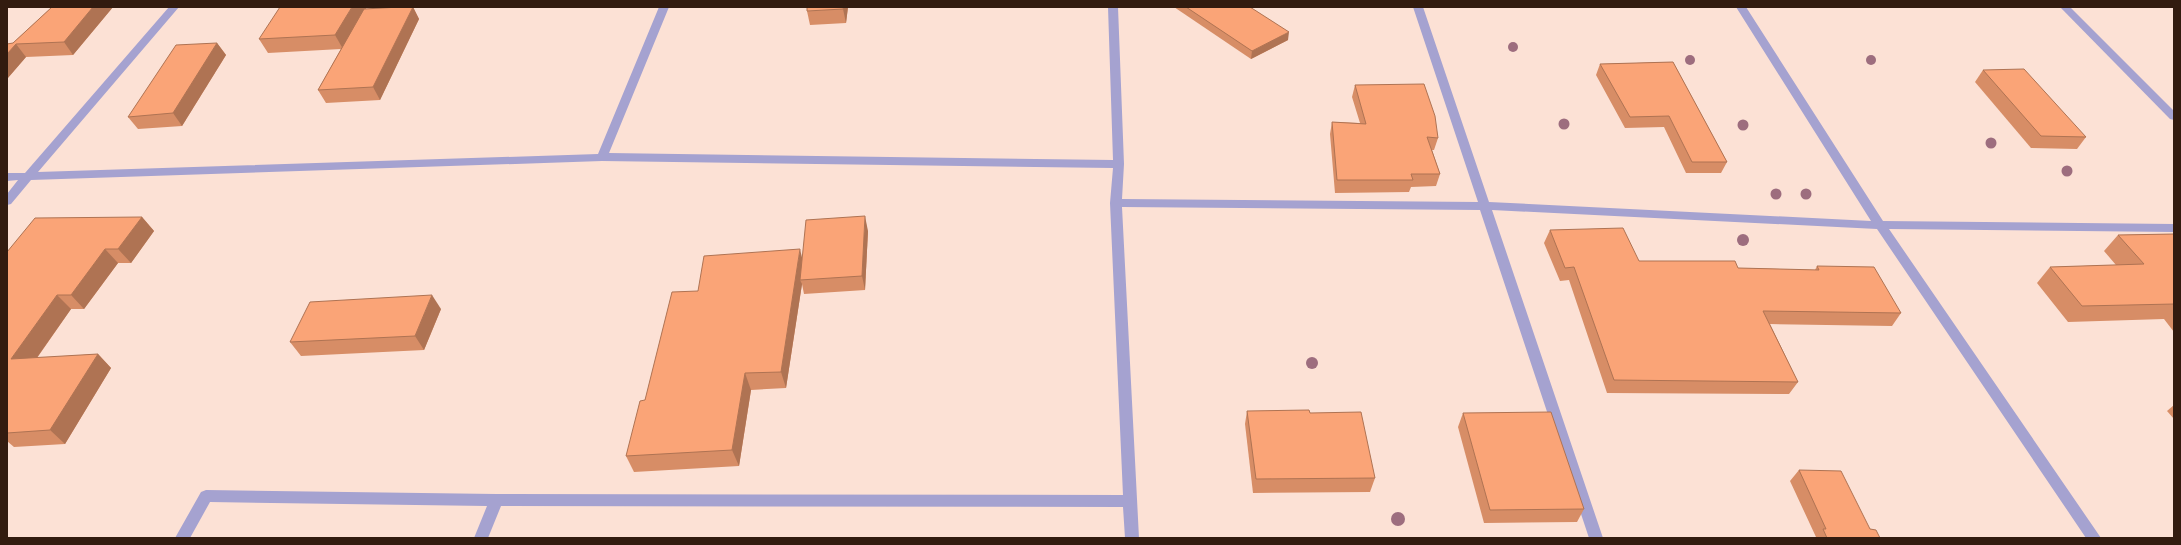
<svg xmlns="http://www.w3.org/2000/svg" width="2181" height="545" font-family="'Public Sans',sans-serif">
<style>
.lines{fill:none;stroke-linecap:round;stroke-linejoin:round}
.street{fill:#a5a2d0;fill-rule:evenodd}
.tree{fill:#9d6d7e}
.wall{fill:#d78d66}
.shaded-wall{fill:#af7353}
.building{fill:#faa477;stroke:#af7353}
</style>
<rect width="100%" height="100%" fill="#fce1d5"/>
<g class="lines">
<!-- street -->
<g class="street">
<polygon points="169,7 179,7 38,172 598,154 659,7 669,7 609,153 1113,160 1108,7 1118,7 1124,164 1122,199 1478,202 1413,7 1423,7 1489,202 1871,221 1736,7 1746,7 1883,221 2174,224 2174,232 1889,229 2101,538 2086,538 1877,229 1492,210 1603,538 1589,538 1480,210 1122,207 1139,538 1125,538 1123,507 501,506 488,538 474,538 487,506 210,502 190,538 175,538 201,492 206,490 496,494 1123,495 1110,203 1113,168 602,161 31,180 11,204 7,205 7,194 18,180 7,181 7,173 25,173"/>
<polygon points="2060,7 2070,7 2174,111 2174,120 2170,119"/>
</g>
</g>
<!-- trees -->
<g class="tree">
<circle cx="1513" cy="47" r="5"/>
<circle cx="1690" cy="60" r="5"/>
<circle cx="1871" cy="60" r="5"/>
<circle cx="1564" cy="124" r="5.5"/>
<circle cx="1743" cy="125" r="5.5"/>
<circle cx="1991" cy="143" r="5.5"/>
<circle cx="2067" cy="171" r="5.5"/>
<circle cx="1776" cy="194" r="5.5"/>
<circle cx="1806" cy="194" r="5.5"/>
<circle cx="1743" cy="240" r="6"/>
<circle cx="1312" cy="363" r="6"/>
<circle cx="1398" cy="519" r="7"/>
</g>
<!-- wall -->
<g class="wall">
<polygon points="52,7 113,7 73,55 26,57 7,79 7,44 13,43"/>
<polygon points="400,7 413,7 419,19 380,100 326,103 318,90 341,49 268,53 259,39 366,9"/>
<polygon points="848,7 846,23 810,25 807,11"/>
<polygon points="1174,7 1250,7 1288,40 1251,59"/>
<polygon points="217,43 226,55 182,126 138,129 128,117"/>
<polygon points="1673,62 1727,162 1721,173 1686,173 1664,127 1625,128 1596,75 1600,64"/>
<polygon points="1983,70 2086,137 2077,149 2031,148 1975,82"/>
<polygon points="1355,85 1438,138 1434,150 1432,150 1440,174 1436,186 1411,187 1409,192 1335,193 1330,134 1332,122 1360,123 1352,97"/>
<polygon points="142,217 154,231 131,263 118,263 84,309 71,309 37,358 98,354 111,368 65,444 14,447 7,441 7,252"/>
<polygon points="1550,230 1639,261 1738,268 1815,270 1817,266 1901,313 1892,326 1770,324 1798,382 1789,394 1607,393 1569,280 1560,281 1544,243"/>
<polygon points="868,231 865,290 804,294 802,284 786,388 751,390 739,466 634,472 626,456 645,400 698,291 803,259"/>
<polygon points="2174,234 2174,332 2164,319 2068,322 2037,283 2050,267 2116,265 2104,251 2118,235"/>
<polygon points="441,309 424,350 301,356 290,342"/>
<polygon points="2174,405 2174,419 2167,411"/>
<polygon points="1247,411 1310,413 1375,478 1370,492 1253,493 1245,424"/>
<polygon points="1463,413 1584,509 1577,522 1484,523 1458,427"/>
<polygon points="1799,470 1870,529 1880,538 1815,538 1816,537 1790,481"/>
</g>
<!-- shaded-wall -->
<g class="shaded-wall">
<polygon points="93,7 113,7 73,55 64,42"/>
<polygon points="352,7 367,7 343,49 335,35"/>
<polygon points="413,7 419,19 380,100 373,87"/>
<polygon points="844,7 848,7 846,23 843,9"/>
<polygon points="1289,32 1288,40 1251,59 1252,51"/>
<polygon points="217,43 226,55 182,126 173,113"/>
<polygon points="16,44 26,57 7,79 7,54"/>
<polygon points="865,216 868,231 865,290 862,276"/>
<polygon points="142,217 154,231 131,263 118,249"/>
<polygon points="105,249 118,263 84,309 71,295"/>
<polygon points="800,249 804,266 800,280 802,284 786,388 781,372"/>
<polygon points="57,295 71,309 26,373 11,359"/>
<polygon points="432,295 441,309 424,350 415,336"/>
<polygon points="98,354 111,368 65,444 50,430"/>
<polygon points="745,373 751,390 739,466 732,450"/>
</g>
<!-- building -->
<g class="building">
<polygon points="52,7 93,7 64,42 16,44 7,54 7,44 13,43"/>
<polygon points="280,7 352,7 335,35 259,39"/>
<polygon points="400,7 413,7 373,87 318,90 364,9"/>
<polygon points="807,7 844,7 843,9 807,11"/>
<polygon points="1186,7 1250,7 1289,32 1252,51"/>
<polygon points="217,43 173,113 128,117 176,45"/>
<polygon points="1673,62 1727,162 1692,162 1669,116 1630,117 1600,64"/>
<polygon points="2024,69 2086,137 2041,136 1983,70"/>
<polygon points="1424,84 1435,116 1438,138 1427,137 1440,174 1411,174 1413,180 1337,180 1332,122 1366,124 1355,85"/>
<polygon points="865,216 862,276 800,280 806,220"/>
<polygon points="142,217 118,249 105,249 71,295 57,295 11,359 98,354 50,430 7,433 7,421 8,420 7,420 7,252 35,218"/>
<polygon points="1623,228 1639,261 1735,261 1738,268 1819,270 1817,266 1874,267 1901,313 1763,311 1798,382 1614,380 1574,267 1565,268 1550,230"/>
<polygon points="2174,234 2174,304 2082,306 2050,267 2144,264 2118,235"/>
<polygon points="800,249 781,372 745,373 732,450 626,456 640,401 645,400 672,292 698,291 704,256"/>
<polygon points="432,295 415,336 290,342 310,302"/>
<polygon points="1309,410 1310,413 1361,412 1375,478 1256,479 1247,411"/>
<polygon points="1551,412 1584,509 1490,510 1463,413"/>
<polygon points="1799,470 1841,471 1870,529 1876,530 1880,538 1827,538 1823,529 1826,529"/>
</g>
<!-- border -->
<rect width="2181" height="545" fill="none" stroke="#321b0f" stroke-width="16"/>
</svg>
